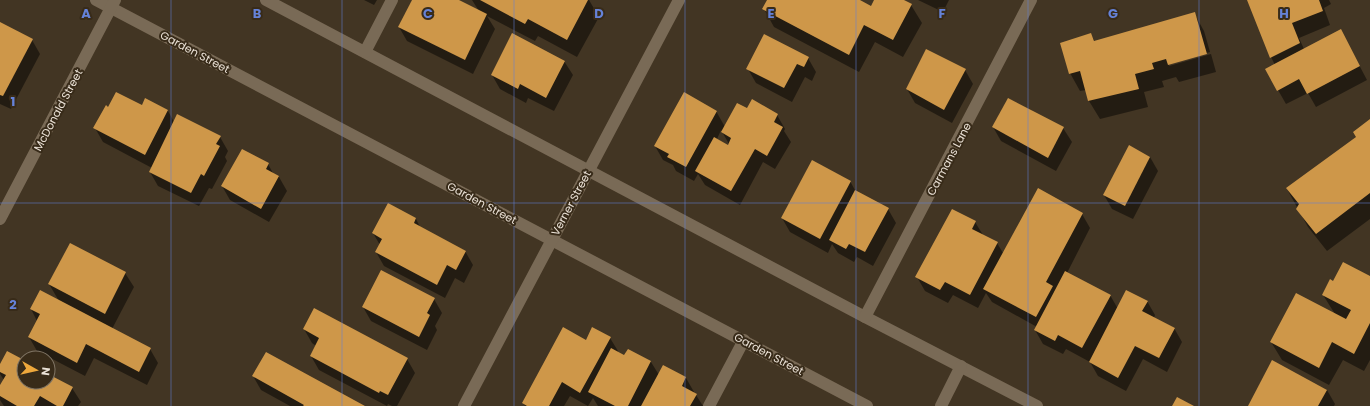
<svg xmlns="http://www.w3.org/2000/svg" width="1370" height="406" font-family="Poppins,sans-serif">
<style>
.shadow{fill:#0007;fill-rule:evenodd}
.building{fill:#ce9749}
.lines{fill:none;stroke-linecap:round;stroke-linejoin:round}
.minor{stroke:#796a56;stroke-width:12}
.grid{fill:none;stroke:#6582d8;stroke-width:1;stroke-opacity:0.55}
.labels{text-anchor:middle;dominant-baseline:central;stroke-width:4;stroke-linejoin:round;paint-order:stroke}
.street-label{font-size:11px;fill:#ece3d8;stroke:#382b19}
.grid-label{font-size:13px;text-anchor:middle;font-weight:bold;fill:#6582d8;stroke:#382b19;stroke-width:4;stroke-linejoin:round;paint-order:stroke}
</style>
<rect width="100%" height="100%" fill="#423523"/>
<!-- shadow -->
<g class="shadow">
<polygon points="364,0 377,0 374,5"/>
<polygon points="413,0 457,0 479,11 472,0 589,0 599,17 577,57 538,36 535,41 487,16 495,29 473,74 407,41 399,27"/>
<polygon points="767,0 857,0 872,8 875,0 902,0 911,5 922,23 903,57 875,42 859,72 774,27 764,9"/>
<polygon points="918,0 949,0 943,12"/>
<polygon points="1248,0 1329,0 1331,4 1324,8 1330,25 1299,38 1304,49 1348,44 1367,80 1316,107 1308,93 1286,104 1278,90 1275,65 1271,57"/>
<polygon points="1194,13 1204,31 1210,52 1169,64 1169,66 1211,54 1216,72 1179,82 1176,77 1162,81 1164,87 1144,92 1148,107 1100,119 1089,101 1086,90 1080,91 1070,73 1091,34 1095,42"/>
<polygon points="0,23 32,40 40,54 11,109 0,104"/>
<polygon points="808,58 816,72 812,81 805,77 792,102 756,83 748,69"/>
<polygon points="564,61 573,75 554,111 528,98 526,103 500,89 492,75"/>
<polygon points="965,70 973,84 952,123 915,103 907,89"/>
<polygon points="1009,99 1063,128 1072,142 1056,171 1001,141 993,127"/>
<polygon points="146,100 168,111 174,122 220,137 228,151 225,157 227,161 212,189 209,188 199,206 158,186 150,172 152,168 103,142 95,128 108,108 142,106"/>
<path d="M747,109L777,115L785,129L784,131L791,142L775,169L763,162L740,205L705,185L698,174L694,181L676,171L673,165L663,160L655,146L716,111L725,127ZM721,130L729,144L728,146L717,139Z"/>
<polygon points="1370,120 1370,219 1327,251 1308,227 1287,189 1357,137"/>
<polygon points="1150,157 1158,171 1133,219 1112,209 1104,195"/>
<polygon points="268,164 274,175 279,177 287,191 269,222 230,200 222,186"/>
<polygon points="850,181 856,192 888,209 896,223 873,266 857,257 854,262 838,253 832,244 828,253 790,232 782,218"/>
<polygon points="389,204 416,219 420,227 465,251 473,265 464,283 455,278 445,298 384,266 376,252 380,245 373,233"/>
<polygon points="1082,214 1090,228 1067,273 1110,295 1118,309 1147,301 1155,315 1154,318 1174,328 1182,342 1167,372 1143,359 1126,391 1098,376 1090,362 1066,349 1063,354 1043,344 1035,330 1037,327 992,302 986,293 978,308 953,295 948,303 925,291 917,277 975,222 983,235 997,243 1003,253"/>
<polygon points="125,273 134,287 112,329 150,349 158,363 147,385 94,358 85,376 37,351 29,337 37,321 31,309 59,301 49,284"/>
<polygon points="1370,277 1370,360 1364,371 1343,360 1329,385 1282,360 1271,342 1335,314 1323,295"/>
<polygon points="434,299 442,313 435,326 437,330 427,350 371,321 363,307"/>
<polygon points="304,329 407,359 415,373 397,406 392,406 388,404 387,406 319,370 311,356 316,346 312,343"/>
<polygon points="610,338 618,351 617,353 625,357 651,362 659,375 686,378 694,392 693,393 696,395 703,406 598,406 593,398 588,406 570,396 564,406 525,406 523,403 586,341"/>
<polygon points="24,362 24,382 48,382 48,375 72,388 81,402 78,406 4,406 0,400 0,387 4,380 0,374 0,366"/>
<polygon points="253,376 363,406 290,406 261,390"/>
<polygon points="1327,390 1335,404 1334,406 1249,406"/>
</g>
<!-- building -->
<g class="building">
<polygon points="412,0 459,0 487,14 465,60 398,27"/>
<polygon points="480,0 588,0 567,40 528,19 525,24"/>
<polygon points="767,0 860,0 871,6 874,0 904,0 912,4 893,40 864,25 849,55 762,9"/>
<polygon points="1247,0 1319,0 1323,11 1292,23 1300,43 1270,58"/>
<polygon points="1195,12 1207,54 1168,65 1166,59 1152,63 1154,69 1135,74 1139,89 1088,101 1080,71 1069,74 1060,43 1091,33 1094,41"/>
<polygon points="0,22 33,39 3,96 0,95"/>
<polygon points="1341,29 1360,66 1307,94 1299,79 1277,91 1265,69"/>
<polygon points="512,33 565,61 546,98 520,84 518,89 491,75"/>
<polygon points="764,34 809,57 804,67 797,64 784,88 746,69"/>
<polygon points="926,49 966,69 944,110 906,89"/>
<polygon points="116,92 142,105 145,98 168,110 145,155 93,128 106,105 108,107"/>
<polygon points="684,92 717,111 686,167 667,157 669,154 654,146"/>
<polygon points="1008,98 1064,127 1048,158 992,127"/>
<polygon points="752,99 778,114 774,122 783,127 767,156 755,149 731,191 695,171 714,137 728,145 731,138 721,132 737,103 747,108"/>
<polygon points="177,114 221,136 216,144 220,146 204,176 201,174 191,193 149,172"/>
<polygon points="1370,119 1370,193 1316,234 1296,209 1299,204 1286,188 1356,137 1353,132"/>
<polygon points="1129,145 1150,157 1125,206 1103,195"/>
<polygon points="242,149 269,163 266,169 279,176 261,209 221,186"/>
<polygon points="812,160 851,181 820,239 781,218"/>
<polygon points="1038,188 1083,213 1046,282 1053,286 1036,317 983,289"/>
<polygon points="855,190 889,208 865,252 849,244 846,249 829,240"/>
<polygon points="388,203 416,218 414,223 466,251 456,270 447,265 437,285 375,252 382,239 372,233"/>
<polygon points="952,209 976,221 972,229 998,242 970,295 945,282 940,290 915,277"/>
<polygon points="70,243 126,272 105,314 48,284"/>
<polygon points="1343,262 1370,276 1370,323 1354,354 1332,342 1319,368 1270,342 1296,293 1346,319 1351,310 1322,295 1330,279 1333,281"/>
<polygon points="381,270 435,298 427,313 430,315 419,337 362,307"/>
<polygon points="1065,271 1111,295 1082,348 1058,335 1055,341 1034,330"/>
<polygon points="40,290 151,348 139,372 86,344 77,363 28,337 40,314 30,309"/>
<polygon points="1126,290 1148,301 1142,311 1175,328 1159,358 1135,346 1118,378 1089,362"/>
<polygon points="314,308 408,358 388,395 380,391 379,393 310,356 319,338 303,329"/>
<polygon points="563,327 586,340 592,327 611,337 580,393 562,382 549,406 527,406 522,403"/>
<polygon points="611,348 624,355 628,349 651,361 628,406 615,406 588,392"/>
<polygon points="7,351 24,360 24,382 48,382 48,374 73,387 63,406 57,406 40,396 34,406 17,406 0,396 0,385 6,375 0,372 0,364"/>
<polygon points="266,352 365,406 303,406 304,405 252,376"/>
<polygon points="1272,360 1327,390 1318,406 1248,406"/>
<polygon points="663,365 686,377 682,386 697,394 690,406 641,406"/>
<polygon points="1177,397 1194,406 1172,406"/>
</g>
<g class="lines">
<!-- minor -->
<g class="minor">
<polyline points="96,0 867,406"/>
<polyline points="266,0 865,317 1037,406"/>
<polyline points="365,52 392,0"/>
<polyline points="0,219 115,0"/>
<polyline points="865,317 1031,0"/>
<polyline points="464,406 679,0"/>
<polyline points="709,406 744,340"/>
<polyline points="941,406 961,366"/>
</g>
</g>
<!-- grid -->
<path class="grid" d="M171,0V406M342,0V406M514,0V406M685,0V406M856,0V406M1028,0V406M1199,0V406M0,203H1370"/>
<g class="labels">
<!-- street labels -->
<g class="street-label">
<text transform="translate(195 52) rotate(28)">Garden Street</text>
<text transform="translate(58 110) rotate(-62)">McDonald Street</text>
<text transform="translate(949 159) rotate(-62)">Carmans Lane</text>
<text transform="translate(482 203) rotate(28)">Garden Street</text>
<text transform="translate(571 203) rotate(-62)">Verner Street</text>
<text transform="translate(769 354) rotate(28)">Garden Street</text>
</g>
</g>
<g class="grid-label">
<text x="86" y="18">A</text>
<text x="257" y="18">B</text>
<text x="428" y="18">C</text>
<text x="599" y="18">D</text>
<text x="771" y="18">E</text>
<text x="942" y="18">F</text>
<text x="1113" y="18">G</text>
<text x="1284" y="18">H</text>
<text x="13" y="106">1</text>
<text x="13" y="309">2</text>
</g>
<!-- north arrow -->
<g transform="translate(36 370) rotate(98)"><circle r="19" fill="#382b19" stroke="#807565"/>
<path d="M0-3L7 15L0 10L-7 15Z" fill="#eea83c"/>
<text y="-6" font-size="11" font-weight="bold" text-anchor="middle" fill="#ece3d8">N</text>
</g>
</svg>
